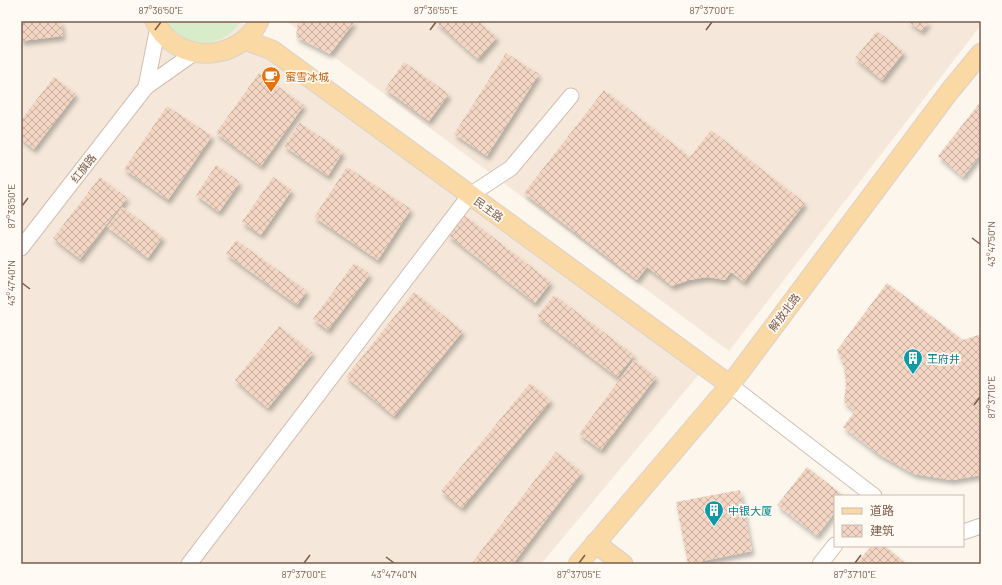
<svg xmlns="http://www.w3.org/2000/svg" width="1002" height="585" font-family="Barlow,'Noto Sans SC',sans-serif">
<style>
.residential{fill:#f5e8da}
.garden{fill:#d8ecc9}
.building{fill:url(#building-cross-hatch);filter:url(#shadow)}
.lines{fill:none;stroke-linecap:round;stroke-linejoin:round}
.minor-casing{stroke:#d1beb0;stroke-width:17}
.major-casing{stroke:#dad1cd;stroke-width:21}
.minor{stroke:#fff;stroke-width:15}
.major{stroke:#fbd9a5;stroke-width:19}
.ticks{fill:none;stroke:#7a5c4d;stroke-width:1.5}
.labels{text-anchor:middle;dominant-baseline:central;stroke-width:3.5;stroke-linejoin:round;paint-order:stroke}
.food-label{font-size:11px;fill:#c56008;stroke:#fffaf3;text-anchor:start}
.street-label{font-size:11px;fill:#7a5c4d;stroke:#fffaf3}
.culture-label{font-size:11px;fill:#0d838f;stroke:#fffaf3;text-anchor:start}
.neatline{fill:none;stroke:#7a5c4d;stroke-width:1.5}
.ticks-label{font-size:10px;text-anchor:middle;fill:#7a5c4d}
</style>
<defs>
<pattern id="building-cross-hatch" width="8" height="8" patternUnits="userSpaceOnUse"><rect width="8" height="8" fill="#f3d5c3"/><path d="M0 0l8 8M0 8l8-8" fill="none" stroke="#cab0a1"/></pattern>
<filter id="shadow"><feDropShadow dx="2.5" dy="4.5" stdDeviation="2" flood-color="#0004"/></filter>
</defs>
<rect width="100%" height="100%" fill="#fdf6ec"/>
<!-- residential -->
<g class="residential">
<polygon points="21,21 239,21 699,374 541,564 21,564"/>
<polygon points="286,21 981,21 981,25 729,351"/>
</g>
<!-- garden -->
<path class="garden" d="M162,21H241C235,28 229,36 220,39C206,45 187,44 175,35C170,31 166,25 162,21Z"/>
<!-- building -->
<g class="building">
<polygon points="21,21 61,21 63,36 21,41"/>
<polygon points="298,21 355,21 330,54 296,37"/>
<polygon points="435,21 478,21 497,37 478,59"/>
<polygon points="907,21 929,21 922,31"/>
<polygon points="877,31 904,52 882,80 855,58"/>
<polygon points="506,53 539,74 487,156 454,134"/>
<polygon points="404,62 449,94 429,121 385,89"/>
<polygon points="259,73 304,105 261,166 216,133"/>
<polygon points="54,77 76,94 34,149 21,139 21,120"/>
<polygon points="604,90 690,157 711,130 805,203 744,282 731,272 725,280 707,277 689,280 672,286 647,267 637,280 524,193"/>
<polygon points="981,101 981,154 963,177 938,156"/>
<polygon points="167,106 212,136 168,200 124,169"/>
<polygon points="300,123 343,152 328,176 284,146"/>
<polygon points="216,165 240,182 219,212 196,195"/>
<polygon points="347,167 411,209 378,260 314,217"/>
<polygon points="100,177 127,198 80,259 53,238"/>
<polygon points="273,177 292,190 261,235 242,222"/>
<polygon points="122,207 163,237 148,258 107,227"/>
<polygon points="464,215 551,282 535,303 448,235"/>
<polygon points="236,240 307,291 297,305 226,254"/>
<polygon points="354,263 370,274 328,330 313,319"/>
<polygon points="887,283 963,340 981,334 981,475 952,480 914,474 878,454 843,427 855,411 844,402 846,384 844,366 837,350"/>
<polygon points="414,292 463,331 394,416 346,377"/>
<polygon points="554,295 634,355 617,377 537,316"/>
<polygon points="279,326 313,353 268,408 235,380"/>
<polygon points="634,360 656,377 601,450 579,434"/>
<polygon points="530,383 551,400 462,508 441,491"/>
<polygon points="556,452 582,472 513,564 471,564"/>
<polygon points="807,467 844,496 835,496 835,512 817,536 777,505"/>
<polygon points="740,490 752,551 688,564 676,502"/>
<polygon points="871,546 885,546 907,564 856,564"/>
</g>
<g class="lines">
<defs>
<g id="minor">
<polyline points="146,87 158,27"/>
<polyline points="21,248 146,87 194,53"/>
<polyline points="730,385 874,496"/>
<polyline points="963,532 981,526"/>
<polyline points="189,564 470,195 511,168 571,96"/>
<polyline points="820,564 835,545"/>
</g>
<g id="major">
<path d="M155,21C175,65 239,63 259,21"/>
<polyline points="245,40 272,50 730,385"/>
<polyline points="595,543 623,564"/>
<polyline points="578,564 730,385 949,92 981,53"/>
</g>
</defs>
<!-- minor casing -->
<use href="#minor" class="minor-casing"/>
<!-- major casing -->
<use href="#major" class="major-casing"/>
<!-- minor -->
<use href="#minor" class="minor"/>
<!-- major -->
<use href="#major" class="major"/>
</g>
<!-- ticks -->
<path class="ticks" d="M155,30L161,22M430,30L436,22M706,30L712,22M22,206L28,198M972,238L980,244M22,283L30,289M974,405L980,397M386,557L394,563M304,563L310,555M579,563L585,555M855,563L861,555"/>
<!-- icons -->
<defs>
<symbol id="cafe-pin" viewBox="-11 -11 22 30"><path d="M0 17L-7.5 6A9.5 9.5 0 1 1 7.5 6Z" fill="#e8710a" stroke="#fffaf3"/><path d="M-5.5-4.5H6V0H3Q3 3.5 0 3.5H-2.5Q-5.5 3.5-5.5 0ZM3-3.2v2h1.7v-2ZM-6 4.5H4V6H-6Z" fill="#fff"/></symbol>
<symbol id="building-pin" viewBox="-11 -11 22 30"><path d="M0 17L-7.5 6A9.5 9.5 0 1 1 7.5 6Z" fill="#0f9aa8" stroke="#fffaf3"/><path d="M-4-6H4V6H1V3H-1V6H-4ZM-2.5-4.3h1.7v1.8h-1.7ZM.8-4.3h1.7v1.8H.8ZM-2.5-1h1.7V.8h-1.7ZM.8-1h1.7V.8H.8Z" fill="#fff"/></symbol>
</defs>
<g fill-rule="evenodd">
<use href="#cafe-pin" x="260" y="65" width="22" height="30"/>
<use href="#building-pin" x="902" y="347" width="22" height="30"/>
<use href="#building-pin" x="703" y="499" width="22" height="30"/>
</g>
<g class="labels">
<!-- food labels -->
<g class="food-label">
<text x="285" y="76">蜜雪冰城</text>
</g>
<!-- street labels -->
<g class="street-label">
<text transform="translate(83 168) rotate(-52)">红旗路</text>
<text transform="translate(489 209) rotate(36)">民主路</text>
<text transform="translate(784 312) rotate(-53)">解放北路</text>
</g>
<!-- culture labels -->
<g class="culture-label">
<text x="927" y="358">王府井</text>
<text x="728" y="510">中银大厦</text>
</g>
</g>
<!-- border -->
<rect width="1002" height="585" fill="none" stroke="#fffaf3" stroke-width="44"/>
<!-- legend -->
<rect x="834" y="495" width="130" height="52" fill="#fffaf3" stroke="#cabbb1"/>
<rect x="842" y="508" width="20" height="6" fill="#fbd9a5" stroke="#cabbb1"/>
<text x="870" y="515" font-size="12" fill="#7a5c4d">道路</text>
<rect x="842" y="525" width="20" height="12" fill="url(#building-cross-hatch)" stroke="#cabbb1"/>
<text x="870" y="535" font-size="12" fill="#7a5c4d">建筑</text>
<rect x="22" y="22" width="958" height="541" class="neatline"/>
<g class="ticks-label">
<text x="161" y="14">87°36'50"E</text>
<text x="436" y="14">87°36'55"E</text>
<text x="712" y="14">87°37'00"E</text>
<text transform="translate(11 206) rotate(-90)" y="4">87°36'50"E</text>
<text transform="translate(991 244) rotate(-90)" y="4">43°47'50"N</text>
<text transform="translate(11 283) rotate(-90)" y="4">43°47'40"N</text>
<text transform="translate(991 397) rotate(-90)" y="4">87°37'10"E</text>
<text x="304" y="578">87°37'00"E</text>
<text x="394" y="578">43°47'40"N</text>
<text x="579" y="578">87°37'05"E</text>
<text x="855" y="578">87°37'10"E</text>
</g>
</svg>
